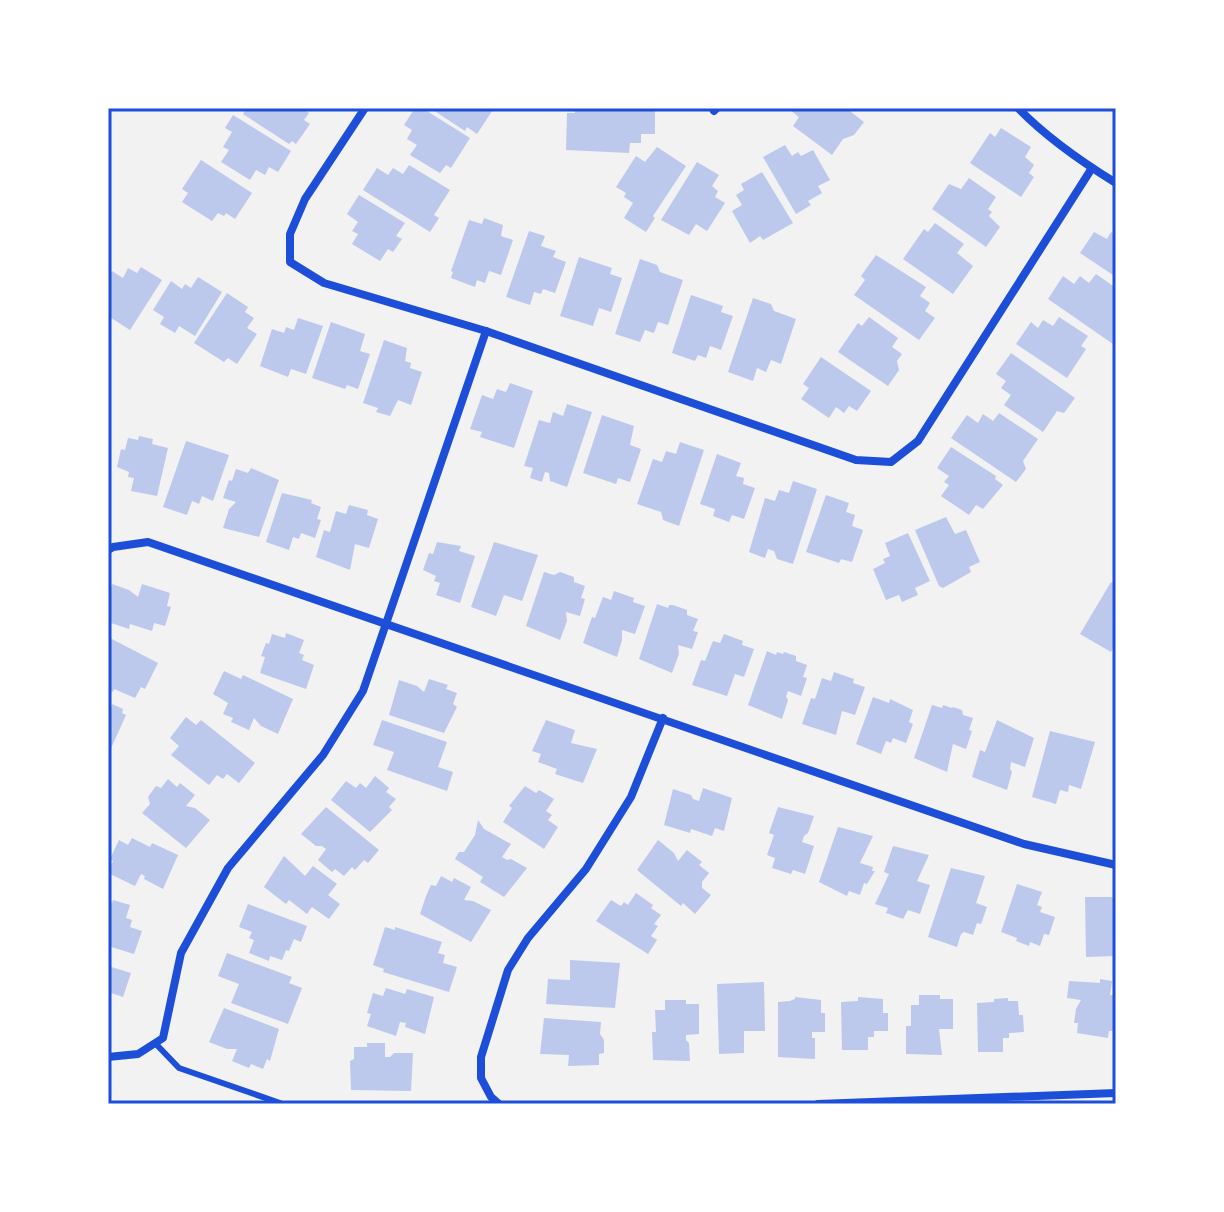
<svg xmlns="http://www.w3.org/2000/svg" width="1224" height="1212" font-family="'Golos Text',sans-serif">
<style>
.building{fill:#bdc9ec}
.lines{fill:none;stroke-linecap:round;stroke-linejoin:round}
.service{stroke:#1d4ed8;stroke-width:6}
.minor{stroke:#1d4ed8;stroke-width:8}
.neatline{fill:none;stroke:#1d4ed8;stroke-width:3}
</style>
<rect width="100%" height="100%" fill="#f2f2f2"/>
<!-- building -->
<g class="building">
<polygon points="247,108 301,108 309,113 304,120 310,124 296,144 292,141 289,144 243,114"/>
<polygon points="415,108 422,108 470,138 451,168 446,165 440,173 410,155 417,145 407,139 412,130 404,125"/>
<polygon points="430,108 494,108 477,134 467,127 465,131"/>
<polygon points="575,108 655,108 655,134 641,134 641,143 630,143 629,153 566,150 567,113 575,113"/>
<polygon points="791,108 846,108 864,122 854,135 843,139 832,155 793,126 799,117 790,110"/>
<polygon points="233,115 291,151 278,172 269,167 265,175 256,170 250,180 221,162 229,150 223,147 232,132 225,128"/>
<polygon points="1001,128 1031,147 1025,157 1034,165 1029,173 1034,177 1021,197 970,163 990,133 995,137"/>
<polygon points="785,145 792,156 798,152 801,156 813,150 830,180 818,186 822,193 808,201 811,205 796,214 763,157"/>
<polygon points="657,147 686,166 653,216 655,218 646,232 624,218 633,203 624,197 626,193 616,187 636,156 645,162"/>
<polygon points="201,160 252,193 235,219 226,213 224,216 218,213 212,221 182,202 188,193 182,189"/>
<polygon points="697,162 719,175 712,186 718,191 715,197 725,203 707,231 696,224 689,235 661,220"/>
<polygon points="409,165 450,190 434,215 439,218 430,232 363,190 377,168 388,175 393,168 403,174"/>
<polygon points="762,172 793,223 763,240 760,236 750,243 732,211 742,205 736,195 744,190 741,184"/>
<polygon points="969,178 996,197 988,209 992,212 989,216 1000,227 986,247 932,209 949,184 961,189"/>
<polygon points="359,195 405,223 396,236 402,239 393,252 388,249 380,261 352,244 358,234 352,231 358,222 347,214"/>
<polygon points="484,218 503,225 501,236 513,240 501,275 489,271 485,283 477,280 475,287 451,278 453,272 451,271 469,220 482,224"/>
<polygon points="935,223 964,244 957,253 973,266 953,294 903,259 924,229 928,232"/>
<polygon points="529,231 545,236 541,246 556,251 553,257 566,262 555,293 543,289 541,294 534,292 530,305 506,297"/>
<polygon points="1094,232 1107,239 1111,232 1116,235 1116,277 1080,253"/>
<polygon points="876,255 926,287 920,296 930,303 925,311 935,318 919,340 854,295 865,280 861,276"/>
<polygon points="579,257 612,268 610,274 622,278 611,312 599,308 593,326 560,316"/>
<polygon points="640,259 657,265 660,272 683,280 668,325 658,322 654,333 645,330 640,342 615,334"/>
<polygon points="141,267 162,280 130,330 108,316 108,278 112,271 123,278 128,268 137,273"/>
<polygon points="1096,274 1116,288 1116,339 1113,344 1048,299 1063,276 1074,284 1080,276 1089,283"/>
<polygon points="198,277 222,292 195,336 179,326 175,333 160,324 164,317 153,310 171,281 182,289 185,284 191,288"/>
<polygon points="227,293 248,307 245,312 254,318 247,328 257,334 237,364 228,358 224,362 194,343"/>
<polygon points="691,295 723,306 721,312 733,316 721,350 710,346 706,358 698,355 695,361 672,353"/>
<polygon points="753,298 771,304 774,311 796,319 781,364 771,360 766,372 757,368 753,381 728,372"/>
<polygon points="869,317 898,338 892,347 902,354 897,361 899,370 888,386 838,352 858,323 862,326"/>
<polygon points="1059,317 1088,336 1081,346 1086,349 1067,378 1016,344 1031,322 1038,328 1043,320 1053,326"/>
<polygon points="298,318 323,326 306,374 291,369 288,377 260,366 272,329 284,333 286,327 294,330"/>
<polygon points="331,322 365,334 360,351 370,354 358,389 347,385 345,389 312,378"/>
<polygon points="384,340 407,348 405,361 411,363 410,368 422,372 411,405 398,400 390,416 376,412 378,408 363,403"/>
<polygon points="1011,353 1075,398 1064,413 1057,411 1043,432 1004,405 1011,395 1001,388 1006,381 996,374"/>
<polygon points="821,357 871,391 857,411 849,406 844,413 836,407 829,418 801,399 809,388 803,384"/>
<polygon points="510,383 533,391 514,448 480,437 482,432 470,429 482,395 493,399 497,389 506,392"/>
<polygon points="567,404 592,412 567,487 550,481 549,473 545,472 542,482 530,478 533,468 524,466 539,420 550,423 553,412 563,416"/>
<polygon points="999,413 1038,439 1023,461 1026,469 1016,482 951,438 967,415 978,423 983,414 993,421"/>
<polygon points="602,415 634,426 630,445 641,449 630,482 618,478 616,484 583,473"/>
<polygon points="139,436 153,439 152,444 168,448 157,496 131,491 134,478 128,477 129,472 117,467 121,449 125,450 128,438 138,440"/>
<polygon points="186,441 229,455 213,501 202,496 199,504 192,501 187,515 163,507"/>
<polygon points="680,442 704,450 679,526 663,520 661,512 637,504 653,459 662,462 666,451 676,454"/>
<polygon points="951,447 996,476 995,479 1003,485 983,509 976,505 969,515 941,496 949,485 944,482 949,476 937,468"/>
<polygon points="717,454 741,463 736,476 744,478 743,484 755,488 744,519 732,515 729,522 713,516 715,509 700,504"/>
<polygon points="251,468 279,480 259,537 223,528 229,509 236,502 223,498 229,480 232,481 236,469 248,473"/>
<polygon points="793,481 817,489 793,564 777,559 774,551 768,549 765,558 749,552 765,498 775,501 779,490 789,493"/>
<polygon points="282,493 312,500 311,503 321,507 317,519 321,520 315,538 301,533 299,539 293,537 289,550 266,542"/>
<polygon points="826,495 849,503 846,512 855,515 852,526 863,530 852,562 841,559 839,563 806,552"/>
<polygon points="349,505 368,510 367,515 378,519 369,548 355,544 350,570 316,557 324,530 330,532 336,511 346,514"/>
<polygon points="946,517 955,534 966,530 980,562 969,567 971,572 943,588 939,586 915,530"/>
<polygon points="908,533 930,581 915,588 918,595 902,602 899,595 886,600 873,569 885,563 883,559 890,556 885,543"/>
<polygon points="437,542 461,546 459,551 475,556 460,603 436,595 440,583 434,581 436,576 423,570 429,553 433,554"/>
<polygon points="494,542 538,555 522,601 504,595 496,616 471,607"/>
<polygon points="544,572 554,575 560,572 574,577 574,582 585,586 581,598 585,599 580,616 566,612 567,621 560,640 526,626"/>
<polygon points="1111,582 1116,585 1116,648 1114,646 1111,652 1080,634"/>
<polygon points="112,584 129,590 138,597 142,584 170,593 167,606 171,607 165,626 154,623 152,631 130,624 129,629 108,622 108,596"/>
<polygon points="614,591 634,598 633,602 645,606 635,634 622,630 622,640 617,657 583,643 592,617 595,618 603,597 611,600"/>
<polygon points="657,604 668,608 669,605 673,605 687,610 687,615 698,619 693,631 698,632 692,649 678,645 679,654 672,673 639,659"/>
<polygon points="286,633 304,640 299,653 304,655 302,660 314,665 306,689 260,673 265,657 261,656 266,643 269,644 272,634 285,638"/>
<polygon points="724,634 743,641 742,645 754,649 744,677 735,674 727,696 692,685 701,660 705,661 713,641 720,643"/>
<polygon points="108,637 158,663 145,689 141,687 135,698 114,689 113,692 108,690"/>
<polygon points="767,651 776,655 777,652 783,654 784,652 796,656 796,661 807,665 803,677 807,678 801,696 788,691 786,697 788,700 782,719 748,705"/>
<polygon points="224,671 241,679 243,675 293,699 278,734 261,726 254,718 249,730 231,722 233,718 223,714 228,703 213,694"/>
<polygon points="834,672 854,679 853,683 865,687 855,715 842,711 836,735 802,724 811,698 815,699 822,678 831,681"/>
<polygon points="429,679 448,685 446,689 457,693 453,704 457,707 444,733 389,715 399,680 417,686 424,692"/>
<polygon points="873,697 889,703 890,699 913,710 909,722 913,724 906,743 893,738 891,743 886,741 881,754 856,744"/>
<polygon points="112,704 123,709 122,713 126,715 108,755 108,706 111,707"/>
<polygon points="932,705 942,708 943,705 952,708 953,707 962,710 963,715 973,718 969,730 972,731 966,749 953,744 947,772 914,758"/>
<polygon points="186,717 196,725 201,720 255,763 239,783 227,774 223,779 217,775 209,785 171,755 179,746 170,738"/>
<polygon points="382,720 447,742 438,767 453,772 447,791 387,770 394,752 373,745"/>
<polygon points="546,720 575,730 571,743 597,749 583,783 555,774 557,769 538,762 541,754 532,751"/>
<polygon points="997,720 1034,738 1025,767 1011,762 1010,769 1012,772 1007,790 972,777 980,750 985,752"/>
<polygon points="1050,731 1095,742 1081,789 1069,785 1068,792 1060,790 1056,804 1032,797"/>
<polygon points="375,776 389,788 386,792 396,799 389,807 392,810 370,832 331,800 346,781 356,788 360,783 366,788"/>
<polygon points="168,779 177,787 180,783 195,795 186,806 195,808 210,820 186,848 142,813 150,804 148,797 156,786 161,788"/>
<polygon points="525,786 536,793 539,790 554,799 546,811 552,815 548,820 558,827 544,849 503,822 512,808 509,806"/>
<polygon points="703,788 732,798 724,831 715,828 712,836 691,829 690,833 664,825 673,789 691,795 693,799 699,801"/>
<polygon points="326,807 379,850 368,863 364,860 355,870 352,867 344,876 335,869 332,872 318,860 326,849 322,846 316,846 301,834"/>
<polygon points="778,807 814,816 808,833 804,836 802,842 814,846 805,874 793,870 791,874 772,868 775,858 767,855 774,835 769,833"/>
<polygon points="478,820 484,829 511,844 502,857 507,860 511,859 527,868 504,897 480,882 483,877 455,859 459,852 464,852 475,835"/>
<polygon points="838,827 873,836 860,863 873,867 872,871 875,871 867,884 864,883 860,895 849,891 847,896 819,882"/>
<polygon points="132,838 150,847 152,843 178,855 163,889 144,879 145,876 141,874 135,886 108,873 113,861 110,859 119,840 128,845"/>
<polygon points="658,840 674,853 678,861 687,850 702,862 699,865 709,873 702,882 702,888 711,895 695,914 683,903 681,906 637,870"/>
<polygon points="893,846 929,855 917,881 930,885 920,914 908,910 903,919 886,913 888,908 875,904 889,874 884,872"/>
<polygon points="284,856 305,876 313,866 337,884 328,895 340,904 329,919 312,907 307,914 289,900 286,904 264,887"/>
<polygon points="951,868 985,876 976,903 987,907 981,924 977,923 973,935 964,932 961,934 957,947 928,937"/>
<polygon points="441,876 452,882 454,878 471,887 464,900 473,901 491,910 471,942 420,914 426,896 431,885 436,886"/>
<polygon points="1017,884 1042,892 1037,905 1042,907 1040,912 1055,917 1049,935 1044,934 1040,946 1030,942 1029,946 1016,941 1017,938 1001,932"/>
<polygon points="636,893 653,905 651,908 661,915 654,924 658,926 651,936 657,940 648,954 596,921 611,900 621,906 624,902 628,905"/>
<polygon points="1085,897 1116,897 1116,956 1086,957"/>
<polygon points="113,900 130,905 126,918 132,920 130,927 142,931 134,954 108,946 108,902 112,903"/>
<polygon points="248,904 307,926 301,942 294,939 289,951 286,950 282,960 270,956 269,961 249,953 254,940 249,938 252,932 239,927"/>
<polygon points="385,927 395,930 395,927 442,942 438,953 445,955 443,963 457,967 449,992 383,972 384,969 373,965"/>
<polygon points="227,953 292,977 289,983 302,988 288,1024 231,1003 239,984 218,976"/>
<polygon points="570,960 620,963 615,1008 546,1004 548,979 570,980"/>
<polygon points="108,966 131,973 123,997 108,992"/>
<polygon points="1100,979 1112,981 1110,995 1116,995 1116,1031 1109,1031 1108,1038 1077,1033 1078,1023 1074,1023 1076,1009 1081,1000 1067,998 1069,981 1100,983"/>
<polygon points="764,982 765,1031 744,1031 744,1053 719,1054 717,984"/>
<polygon points="386,988 405,994 407,989 434,997 425,1034 405,1027 406,1023 400,1022 396,1036 367,1026 371,1014 367,1013 373,993 383,996"/>
<polygon points="919,995 940,995 940,999 953,999 953,1029 939,1029 942,1055 906,1054 906,1026 911,1026 911,1005 919,1005"/>
<polygon points="795,997 821,1000 821,1013 825,1013 825,1032 812,1032 812,1038 815,1038 815,1059 778,1057 778,1002 790,1001 795,999"/>
<polygon points="858,997 883,999 883,1013 888,1013 888,1031 874,1031 874,1037 868,1037 868,1050 842,1050 841,1002 858,1001"/>
<polygon points="1008,998 1008,1001 1018,1001 1019,1015 1023,1015 1024,1032 1009,1033 1009,1038 1003,1038 1003,1052 978,1052 977,1003 994,1002 994,999"/>
<polygon points="665,1000 686,1000 686,1004 699,1004 699,1034 686,1035 686,1040 689,1043 690,1061 653,1060 652,1032 656,1032 655,1010 665,1010"/>
<polygon points="224,1008 279,1029 270,1061 267,1059 263,1069 251,1064 249,1068 232,1061 237,1049 227,1049 209,1042"/>
<polygon points="544,1018 601,1022 600,1034 604,1040 604,1053 599,1054 599,1065 568,1066 569,1055 540,1054"/>
<polygon points="367,1043 385,1043 385,1057 390,1057 394,1053 413,1053 411,1091 351,1090 350,1061 354,1059 354,1047 367,1047"/>
</g>
<g class="lines">
<!-- service -->
<polyline class="service" points="155,1043 179,1068 280,1103"/>
<!-- minor -->
<g class="minor">
<polyline points="365,108 305,199 290,234 290,262 324,283 486,331 856,460 891,462 918,441 1092,168"/>
<path d="M1018,108C1046,137 1082,162 1116,183"/>
<polyline points="714,111 717,108"/>
<polyline points="108,550 113,547 148,542 1024,844 1116,865"/>
<polyline points="108,1057 138,1054 163,1038 181,953 228,868 323,755 363,691 486,331"/>
<polyline points="499,1104 491,1097 481,1078 481,1057 508,970 528,938 586,869 631,797 663,718"/>
<polyline points="818,1104 1116,1093"/>
</g>
</g>
<!-- border -->
<rect width="1224" height="1212" fill="none" stroke="#ffffff" stroke-width="220"/>
<rect x="110" y="110" width="1004" height="992" class="neatline"/>
</svg>
